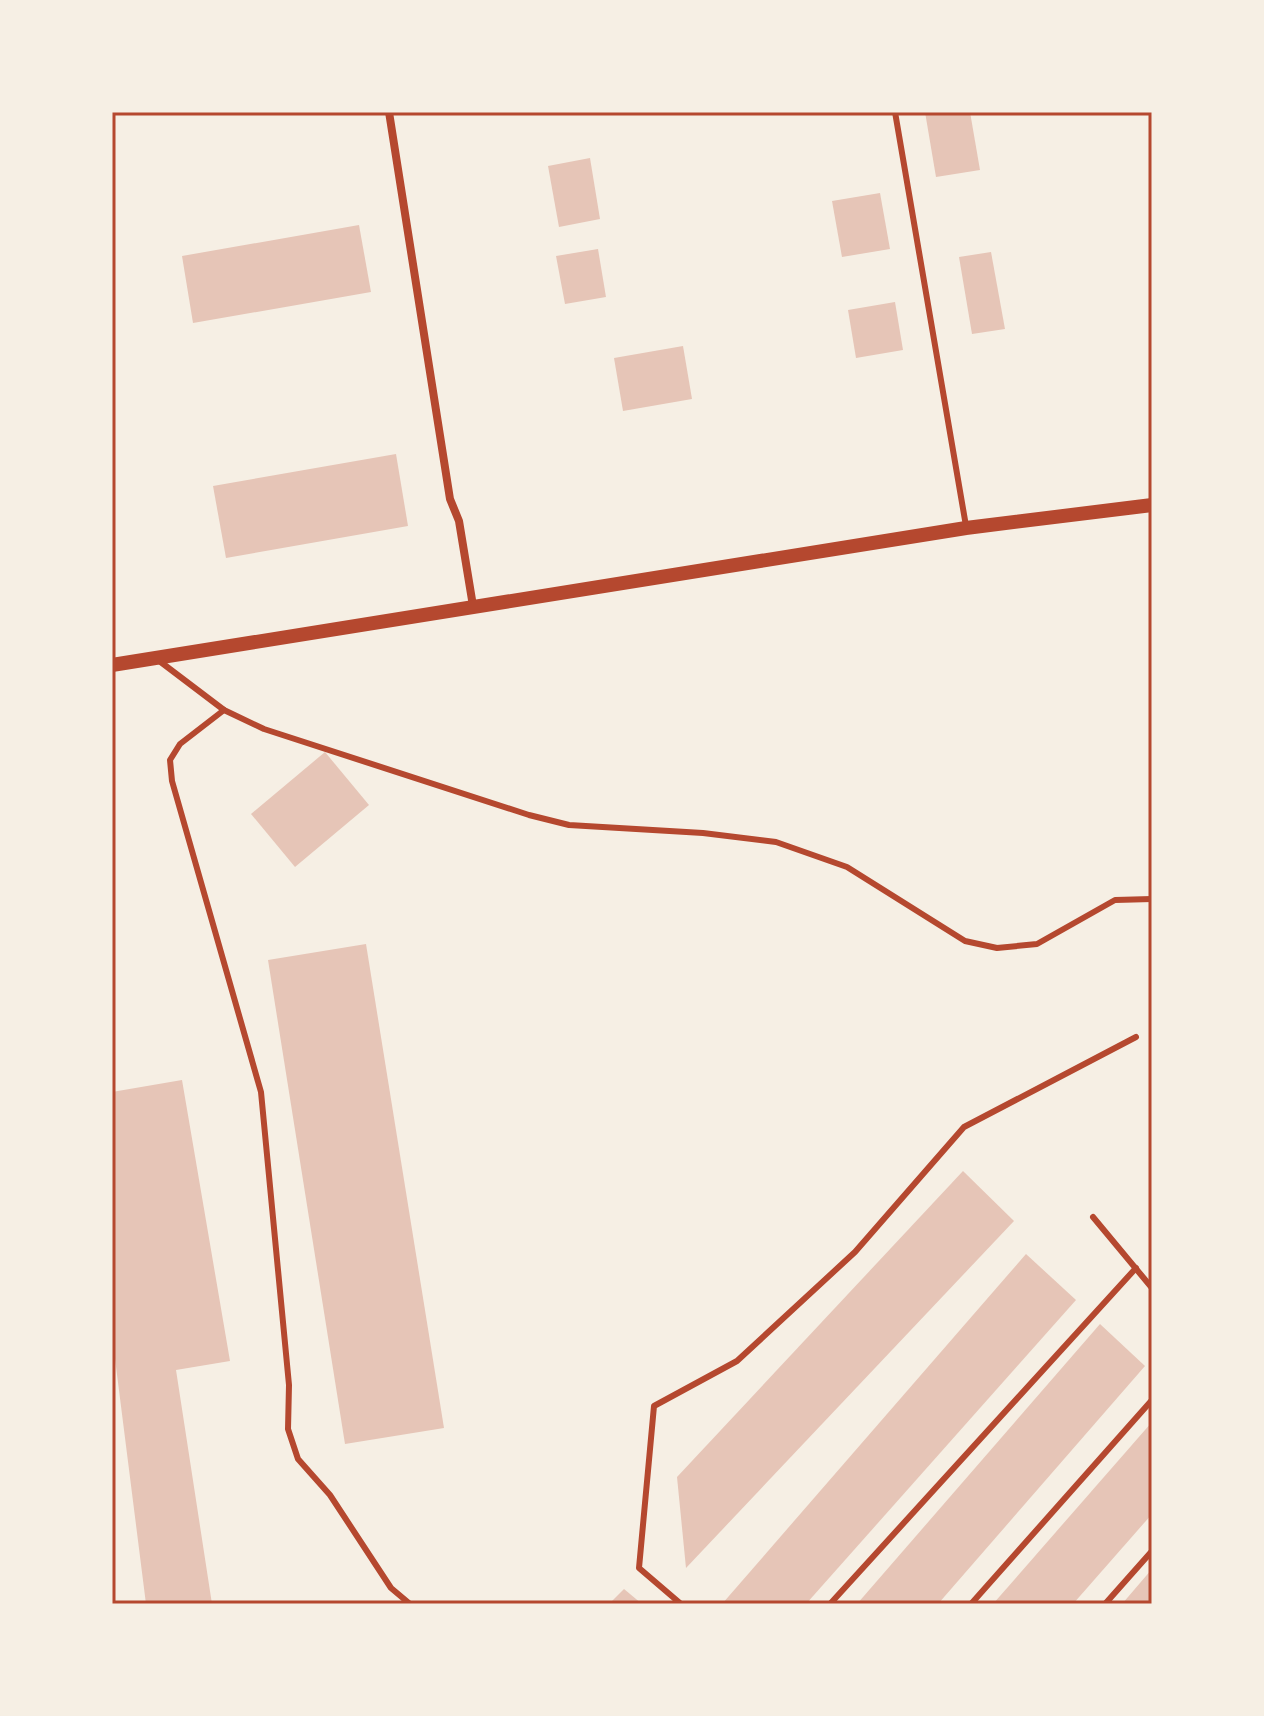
<svg xmlns="http://www.w3.org/2000/svg" width="1264" height="1716" font-family="'Source Sans 3',sans-serif">
<style>
.building{fill:#e6c5b7}
.lines{fill:none;stroke-linecap:round;stroke-linejoin:round}
.service{stroke:#b5482f;stroke-width:6}
.minor{stroke:#b5482f;stroke-width:8}
.tertiary{stroke:#b5482f;stroke-width:14}
.neatline{fill:none;stroke:#b5482f;stroke-width:3}
</style>
<rect width="100%" height="100%" fill="#f6efe4"/>
<!-- building -->
<g class="building">
<polygon points="925,112 970,112 980,170 936,177"/>
<polygon points="590,158 600,219 559,227 548,166"/>
<polygon points="880,193 890,249 842,257 832,201"/>
<polygon points="359,225 371,292 193,323 182,256"/>
<polygon points="598,249 606,297 565,304 556,256"/>
<polygon points="991,252 1005,329 972,334 959,257"/>
<polygon points="895,302 903,350 856,358 848,310"/>
<polygon points="683,346 692,399 623,411 614,358"/>
<polygon points="396,454 408,526 226,558 213,486"/>
<polygon points="325,752 369,805 295,867 251,814"/>
<polygon points="366,944 444,1428 345,1444 268,960"/>
<polygon points="182,1080 230,1361 176,1370 212,1604 146,1604 112,1335 112,1092"/>
<polygon points="963,1171 1014,1221 686,1568 677,1477"/>
<polygon points="1026,1254 1076,1300 806,1604 722,1604"/>
<polygon points="1100,1324 1145,1366 938,1604 857,1604"/>
<polygon points="1152,1422 1152,1514 1073,1604 993,1604"/>
<polygon points="1152,1569 1152,1604 1122,1604"/>
<polygon points="624,1589 642,1604 609,1604"/>
</g>
<g class="lines">
<!-- service -->
<g class="service">
<polyline points="895,112 966,526"/>
<polyline points="158,660 224,710 264,729 529,815 569,825 703,833 776,842 847,867 965,941 997,948 1037,944 1115,900 1152,899"/>
<polyline points="224,710 180,744 170,760 172,781 261,1092 289,1385 288,1429 298,1459 330,1495 391,1588 410,1604"/>
<polyline points="1093,1217 1152,1288"/>
<polyline points="681,1604 639,1568 654,1406 737,1361 855,1252 964,1127 1136,1037"/>
<polyline points="830,1604 1136,1268"/>
<polyline points="971,1604 1152,1400"/>
<polyline points="1105,1604 1152,1551"/>
</g>
<!-- minor -->
<polyline class="minor" points="389,112 450,499 459,521 473,606"/>
<!-- tertiary -->
<polyline class="tertiary" points="112,665 966,528 1152,505"/>
</g>
<!-- border -->
<rect width="1264" height="1716" fill="none" stroke="#f6efe4" stroke-width="228"/>
<rect x="114" y="114" width="1036" height="1488" class="neatline"/>
</svg>
